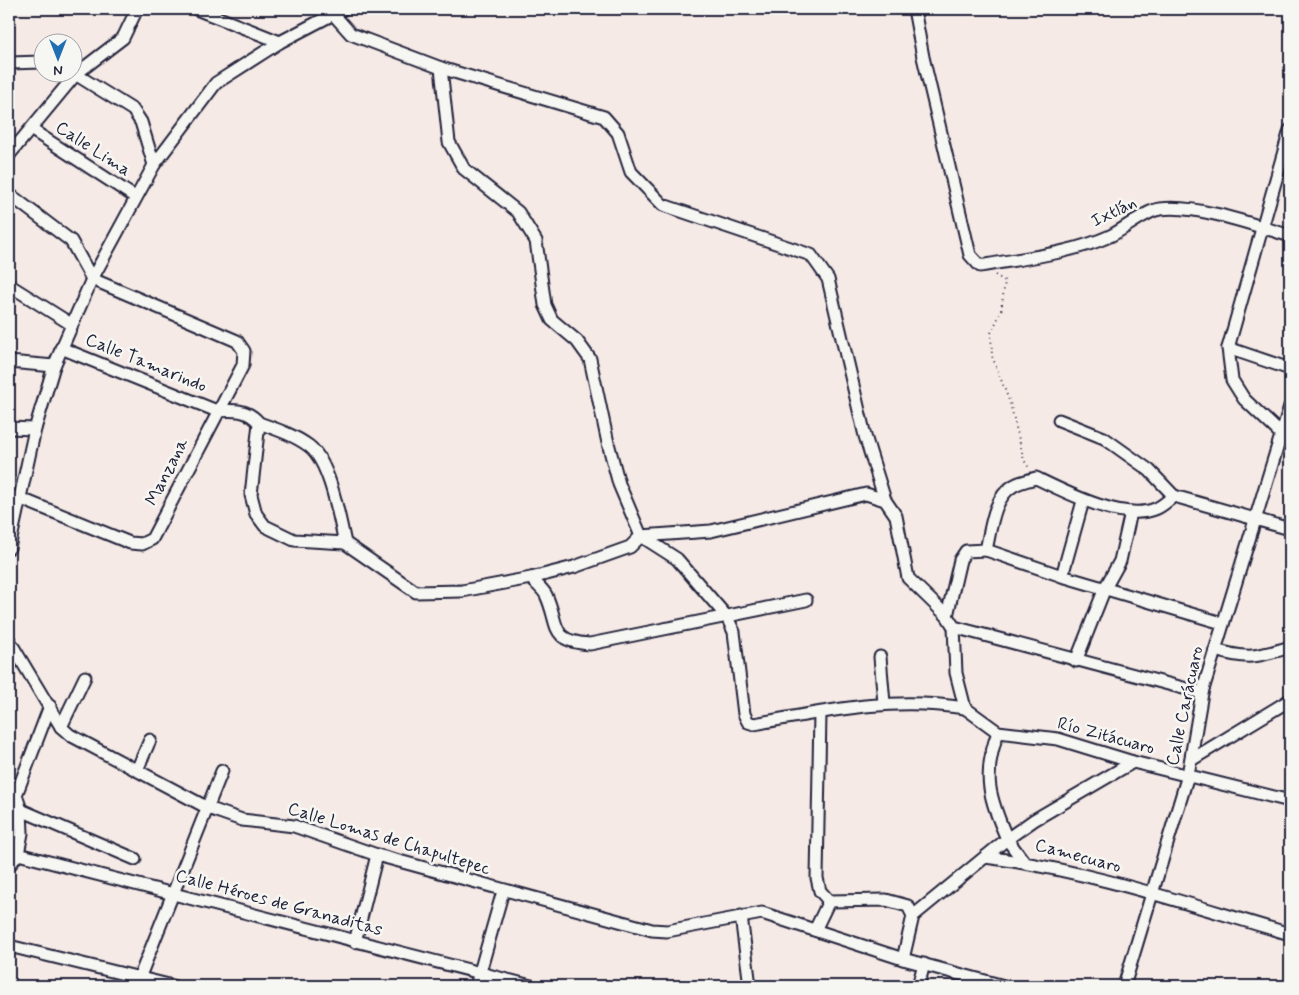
<svg xmlns="http://www.w3.org/2000/svg" width="1299" height="995" font-family="Mynerve,sans-serif">
<style>
.lines{fill:none;stroke-linecap:round;stroke-linejoin:round}
.street-casing{stroke:#22223b;stroke-width:15}
.path{stroke:#22223b;stroke-width:2;stroke-dasharray:1 4;stroke-linecap:butt}
.street{stroke:#f6f6f2;stroke-width:11}
.labels{text-anchor:middle;dominant-baseline:central;stroke-width:5;stroke-linejoin:round;paint-order:stroke}
.street-label{font-size:18px;fill:#22223b;stroke:#f6f6f2}
</style>
<rect width="100%" height="100%" fill="#f6eae6"/>
<filter id="ink" filterUnits="userSpaceOnUse"><feTurbulence type="fractalNoise" baseFrequency=".02" numOctaves="2"/><feDisplacementMap in="SourceGraphic" scale="10" xChannelSelector="R" yChannelSelector="G"/><feConvolveMatrix kernelMatrix="1 2 1 2 8 2 1 2 1" color-interpolation-filters="sRGB"/></filter>
<g filter="url(#ink)">
<g class="lines">
<defs>
<g id="street">
<polyline points="196,9 280,42"/>
<path d="M914,9L923,57L970,255L980,266C1023,258 1070,254 1110,236C1125,229 1145,211 1160,209C1196,204 1255,225 1290,236"/>
<polyline points="334,15 351,34 441,68 604,117 618,133 631,172 663,205 811,255 828,279 865,436 885,500"/>
<polyline points="9,63 42,62"/>
<path d="M441,68L449,142L464,169L518,212L536,241L545,305L552,320L577,341L590,359L608,443L619,484L641,536L677,559L727,617L734,632L744,714L748,722L754,724C827,711 890,696 965,708"/>
<polyline points="72,72 133,110 141,122 154,165"/>
<polyline points="32,130 135,197"/>
<polyline points="9,155 76,74 123,38 137,9"/>
<polyline points="9,194 71,241 92,279 237,341 244,351 243,365 152,539 142,544 130,543 19,498 9,498"/>
<polyline points="9,285 71,324"/>
<path d="M61,348L217,411C234,410 248,409 259,423L251,495L256,514L265,526L294,540L345,543L416,592L462,591L531,578L574,567L630,547L641,536L711,531L866,494L885,500L896,516L908,578L947,616L954,627L1202,693"/>
<polyline points="1228,348 1290,369"/>
<polyline points="9,362 54,366"/>
<polyline points="1059,420 1104,438 1149,470 1174,496"/>
<path d="M259,423C276,429 294,435 309,446C330,462 339,517 345,543"/>
<polyline points="9,428 35,429"/>
<polyline points="1282,435 1244,399 1232,380 1228,348 1290,130"/>
<polyline points="9,548 35,429 54,366 92,279 154,165 216,83 280,42 343,9"/>
<polyline points="986,550 1062,576 1222,623"/>
<polyline points="1062,576 1083,501"/>
<path d="M531,578C535,583 543,589 546,595C560,625 548,641 590,644L806,600"/>
<path d="M947,616L960,560L966,551L986,550C991,529 993,498 1013,486C1019,482 1029,480 1036,478C1065,492 1123,522 1155,509C1162,507 1168,500 1174,496L1290,529"/>
<polyline points="954,627 956,673 965,708 998,732 1058,739 1133,762 1290,801"/>
<polyline points="9,640 61,727 70,735 208,808 242,820 294,826 377,855 652,930 667,931 762,913 903,959 1004,986"/>
<path d="M1215,650C1248,660 1257,657 1290,647"/>
<polyline points="880,657 884,703"/>
<polyline points="1076,661 1105,588 1120,561 1131,512"/>
<polyline points="820,713 817,878 820,891 829,901 886,900 908,906 913,916 903,959"/>
<polyline points="61,727 85,677"/>
<polyline points="1191,760 1290,700"/>
<polyline points="137,770 150,740"/>
<polyline points="21,810 135,859"/>
<polyline points="18,854 531,986"/>
<path d="M985,857L1007,839C989,797 982,776 998,732"/>
<polyline points="1024,862 1007,839 1034,820 1133,762"/>
<polyline points="9,866 18,854 22,833 21,810 16,795 50,706"/>
<polyline points="741,916 750,986"/>
<path d="M913,916L985,857C1089,870 1190,905 1290,934"/>
<polyline points="815,930 829,901"/>
<polyline points="355,942 377,855"/>
<polyline points="9,946 173,986"/>
<polyline points="136,986 222,771"/>
<polyline points="476,986 503,891"/>
<polyline points="918,986 924,964"/>
<polyline points="1124,986 1188,775 1202,693 1290,406"/>
</g>
</defs>
<!-- street casing -->
<use href="#street" class="street-casing"/>
<!-- path -->
<polyline class="path" points="995,275 1005,281 1001,312 991,333 992,356 1010,403 1024,460 1029,468"/>
<!-- street -->
<use href="#street" class="street"/>
</g>
</g>
<g class="labels">
<!-- street labels -->
<g class="street-label">
<text transform="translate(93 149) rotate(33)">Calle Lima</text>
<text transform="translate(1114 212) rotate(-26)">Ixtlán</text>
<text transform="translate(146 363) rotate(22)">Calle Tamarindo</text>
<text transform="translate(167 472) rotate(-63)">Manzana</text>
<text transform="translate(1185 706) rotate(-78)">Calle Carácuaro</text>
<text transform="translate(1106 736) rotate(15)">Río Zitácuaro</text>
<text transform="translate(389 839) rotate(17)">Calle Lomas de Chapultepec</text>
<text transform="translate(1078 856) rotate(15)">Camecuaro</text>
<text transform="translate(279 903) rotate(15)">Calle Héroes de Granaditas</text>
</g>
</g>
<!-- margin -->
<rect width="1299" height="995" fill="none" stroke="#f6f6f2" stroke-width="30"/>
<rect x="15" y="15" width="1269" height="965" fill="none" stroke="#22223b" stroke-width="2" filter="url(#ink)"/>
<!-- north arrow -->
<g transform="translate(58 58) rotate(180)"><circle r="24" fill="#f6f6f2" stroke="#a1a1a9"/>
<path d="M0-4L9 19L0 12L-9 19Z" fill="#1f6fb2"/>
<text y="-8" font-size="14" font-weight="bold" text-anchor="middle" fill="#22223b">N</text>
</g>
</svg>
